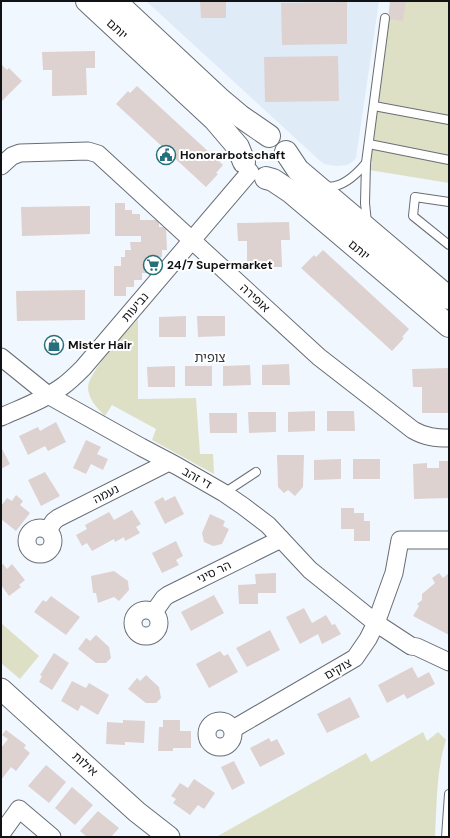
<svg xmlns="http://www.w3.org/2000/svg" width="450" height="838" font-family="'DM Sans','Noto Sans Hebrew',sans-serif">
<style>
.built{fill:#e0ebf8}
.green{fill:#dee0c6}
.building{fill:#ddd2d0}
.lines{fill:none;stroke-linecap:round;stroke-linejoin:round}
.service-casing{stroke:#696e75;stroke-width:10}
.minor-casing{stroke:#696e75;stroke-width:19}
.tertiary-casing{stroke:#696e75;stroke-width:23}
.secondary-casing{stroke:#696e75;stroke-width:24}
.service{stroke:#fff;stroke-width:8}
.minor{stroke:#fff;stroke-width:17}
.tertiary{stroke:#fff;stroke-width:21}
.secondary{stroke:#fff;stroke-width:22}
.labels{text-anchor:middle;dominant-baseline:central;stroke-width:4;stroke-linejoin:round;paint-order:stroke}
.street-label{font-size:12px;fill:#101215;stroke:#fff}
.poi-label{font-size:12px;font-weight:bold;fill:#101215;stroke:#fff;text-anchor:start}
.neighbourhood-label{font-size:13px;fill:#33373d;stroke:#fff}
</style>
<rect width="100%" height="100%" fill="#f1f7ff"/>
<!-- built -->
<polygon class="built" points="146,1 379,1 356,158 352,162 347,165 337,166 324,164 319,160"/>
<!-- green -->
<g class="green">
<polygon points="391,1 449,1 449,183 369,170"/>
<path d="M138,319V399L196,398L200,454H213L214,474L152,440L156,429L112,405L105,416C97,408 88,399 88,387C89,371 126,332 138,319Z"/>
<polygon points="1,623 39,656 20,679 1,663"/>
<path d="M423,732L427,741L438,732L446,740C436,771 437,805 435,837H216L366,753L371,762Z"/>
</g>
<!-- building -->
<g class="building">
<polygon points="200,1 226,1 226,18 201,18"/>
<polygon points="390,1 406,1 403,21 388,19"/>
<polygon points="347,2 347,44 282,45 281,3"/>
<polygon points="95,51 95,68 86,68 87,95 52,96 52,70 43,70 42,52"/>
<polygon points="338,56 339,101 265,102 264,57"/>
<polygon points="1,64 7,70 9,68 22,81 1,102"/>
<polygon points="137,86 223,165 216,173 218,174 206,187 116,104 128,91 130,93"/>
<polygon points="115,203 125,203 125,210 132,210 132,214 140,214 140,220 159,220 159,227 166,227 167,250 162,250 162,257 152,257 152,266 147,266 147,273 142,273 142,280 134,280 134,287 126,287 126,296 114,296 114,266 121,266 121,257 125,257 125,250 131,250 130,242 141,242 141,236 115,236"/>
<polygon points="90,206 90,234 22,236 21,207"/>
<polygon points="289,222 290,240 281,240 282,267 247,267 247,241 238,241 237,223"/>
<polygon points="323,250 409,329 402,337 404,338 392,351 301,268 314,255 316,257"/>
<polygon points="85,290 85,320 17,321 16,291"/>
<polygon points="186,316 186,337 159,337 159,317"/>
<polygon points="197,316 225,316 225,336 198,337"/>
<polygon points="289,364 290,385 262,385 262,365"/>
<polygon points="250,365 251,385 223,386 223,366"/>
<polygon points="175,366 175,387 148,387 147,367"/>
<rect x="185" y="366" width="27" height="20"/>
<polygon points="449,368 449,413 422,413 422,387 413,387 412,369"/>
<polygon points="315,411 315,431 288,432 288,412"/>
<polygon points="327,411 354,411 355,431 327,431"/>
<polygon points="248,412 276,412 276,432 249,433"/>
<polygon points="209,413 237,413 237,433 210,433"/>
<polygon points="56,422 66,442 48,451 45,446 28,455 19,436 38,427 40,431"/>
<polygon points="86,440 101,447 97,454 108,459 103,470 91,464 86,474 73,468"/>
<polygon points="1,447 10,464 1,469"/>
<polygon points="277,455 304,455 303,487 295,496 288,490 284,493 278,487"/>
<polygon points="341,459 341,479 314,480 314,460"/>
<rect x="353" y="459" width="27" height="20"/>
<polygon points="439,461 449,461 449,498 414,499 413,464 427,463 427,468 439,468"/>
<polygon points="45,472 60,496 41,506 28,480"/>
<polygon points="16,495 23,501 20,505 30,513 16,531 1,519 1,506 7,498 12,501"/>
<polygon points="175,496 184,514 165,524 154,502 163,497 165,501"/>
<polygon points="341,508 354,508 354,513 364,513 364,521 370,521 370,541 354,541 354,529 341,529"/>
<polygon points="132,510 141,524 136,527 140,533 125,541 124,537 115,542 114,539 92,551 87,543 82,546 76,535 87,529 85,525 109,512 114,520"/>
<polygon points="210,514 225,521 223,526 229,529 222,544 213,546 204,542 202,533"/>
<polygon points="176,541 183,556 176,560 179,565 162,573 152,553"/>
<polygon points="3,564 7,569 12,564 25,580 19,585 21,587 9,596 1,585 1,566"/>
<polygon points="114,571 128,581 129,590 119,601 114,597 98,603 96,593 93,593 91,576"/>
<polygon points="276,573 276,593 258,593 258,604 239,604 238,585 256,584 255,574"/>
<polygon points="439,573 443,578 449,573 449,635 413,616 419,606 417,604 422,600 422,594 435,583 432,578"/>
<polygon points="214,595 224,613 191,631 181,612"/>
<polygon points="51,596 80,617 66,635 34,612 43,600 46,602"/>
<polygon points="304,608 312,623 326,615 332,625 335,624 341,634 322,644 318,634 300,644 286,617"/>
<polygon points="270,630 280,650 247,667 236,648"/>
<polygon points="96,635 109,647 111,658 106,663 96,663 78,649 86,638 90,641"/>
<polygon points="220,651 224,656 228,654 238,672 209,688 196,664"/>
<polygon points="54,653 69,663 52,690 39,682 42,676 40,675"/>
<polygon points="412,667 418,678 429,672 435,684 407,699 404,694 387,703 378,685"/>
<polygon points="146,675 159,687 161,698 156,703 146,703 128,689 137,678 140,681"/>
<polygon points="72,681 86,688 89,683 109,695 98,715 81,705 78,711 61,701"/>
<polygon points="350,697 360,717 327,733 317,714"/>
<polygon points="123,720 145,721 144,743 125,742 125,745 106,744 107,722 123,723"/>
<polygon points="163,720 180,720 180,731 191,731 191,748 173,748 173,751 158,751 159,727 163,727"/>
<polygon points="6,730 26,745 24,748 30,753 16,771 11,767 1,780 1,748 8,739 2,735"/>
<polygon points="269,738 271,742 277,739 285,754 260,767 250,748"/>
<polygon points="234,761 245,783 232,790 221,767"/>
<polygon points="46,765 66,782 49,803 28,786"/>
<polygon points="194,779 215,793 204,809 198,805 190,815 173,803 176,799 171,796 180,783 188,788"/>
<polygon points="72,787 93,805 75,825 55,808"/>
<polygon points="98,811 119,828 111,837 87,837 80,831"/>
</g>
<g class="lines">
<defs>
<g id="service">
<polyline points="374,106 449,120"/>
<polyline points="369,144 449,160"/>
<path d="M324,186C341,190 356,175 366,163"/>
<polyline points="449,202 415,197 413,216 449,245"/>
<polyline points="367,223 365,203 366,163 385,18"/>
<polyline points="224,493 256,472"/>
<polyline points="446,837 449,794"/>
</g>
<g id="minor">
<path d="M1,166L12,156L20,153L88,151L98,154L319,357L413,430C425,437 436,438 449,438"/>
<polyline points="1,357 48,395 141,447 177,466 224,493 243,506 268,525 310,570 376,623 394,573 400,540 449,540"/>
<path d="M1,417C21,408 44,400 63,386C70,381 77,374 83,368L250,172"/>
<circle cx="40" cy="541" r="13"/>
<polyline points="48,530 54,521 58,518 169,462"/>
<circle cx="146" cy="623" r="13"/>
<polyline points="154,612 164,598 168,595 281,539"/>
<circle cx="220" cy="734" r="13"/>
<polyline points="233,729 355,658 368,639 376,623 411,646 417,647 449,662"/>
<polyline points="1,834 19,809 52,837"/>
</g>
<polyline id="tertiary" points="1,689 137,812 169,837"/>
<g id="secondary">
<polyline points="87,1 215,120 238,147 244,162"/>
<polyline points="115,1 221,100 240,116 269,136"/>
<polyline points="286,152 298,170 449,298"/>
<polyline points="266,178 273,180 291,192 449,326"/>
</g>
</defs>
<!-- service casing -->
<use href="#service" class="service-casing"/>
<!-- minor casing -->
<use href="#minor" class="minor-casing"/>
<!-- tertiary casing -->
<use href="#tertiary" class="tertiary-casing"/>
<!-- secondary casing -->
<use href="#secondary" class="secondary-casing"/>
<!-- service -->
<use href="#service" class="service"/>
<!-- minor -->
<use href="#minor" class="minor"/>
<!-- tertiary -->
<use href="#tertiary" class="tertiary"/>
<!-- secondary -->
<use href="#secondary" class="secondary"/>
</g>
<!-- icons -->
<defs>
<symbol id="civic-ring" viewBox="-11 -11 22 22"><circle r="9.5" fill="#fff" stroke="#286f7c" stroke-width="1.5"/><path d="M-.6-6.5H3V-4.5H.6V-3L4-1V1h2V6H-6V1h2V-1L-.6-3ZM-1.2 2.5V6h2.4V2.5Z" fill="#286f7c"/></symbol>
<symbol id="supermarket-ring" viewBox="-11 -11 22 22"><circle r="9.5" fill="#fff" stroke="#286f7c" stroke-width="1.5"/><path d="M-6-5.5h2.5l.6 2H6L4.5 2H-2.5L-4.4-4H-6ZM-1.5 3.2a1.3 1.3 0 1 0 .1 0ZM3 3.2a1.3 1.3 0 1 0 .1 0Z" fill="#286f7c"/></symbol>
<symbol id="shop-ring" viewBox="-11 -11 22 22"><circle r="9.5" fill="#fff" stroke="#286f7c" stroke-width="1.5"/><path d="M-5-2.5h2.3a2.7 3.5 0 0 1 5.4 0H5L5.5 6h-11ZM-1.5-2.5h3a1.5 2.3 0 0 0-3 0Z" fill="#286f7c"/></symbol>
</defs>
<g fill-rule="evenodd">
<use href="#civic-ring" x="155" y="144" width="22" height="22"/>
<use href="#supermarket-ring" x="142" y="254" width="22" height="22"/>
<use href="#shop-ring" x="43" y="334" width="22" height="22"/>
</g>
<g class="labels">
<!-- street labels -->
<g class="street-label">
<text transform="translate(117 29) rotate(43)">יותם</text>
<text transform="translate(359 250) rotate(40)">יותם</text>
<text transform="translate(255 298) rotate(43)">אופירה</text>
<text transform="translate(135 307) rotate(-49)">נביעות</text>
<text transform="translate(197 478) rotate(30)">די זהב</text>
<text transform="translate(106 494) rotate(-27)">נעמה</text>
<text transform="translate(214 572) rotate(-26)">הר סיני</text>
<text transform="translate(338 669) rotate(-30)">צוקים</text>
<text transform="translate(85 764) rotate(42)">אילות</text>
</g>
<!-- poi labels -->
<g class="poi-label">
<text x="180" y="155">Honorarbotschaft</text>
<text x="167" y="265">24/7 Supermarket</text>
<text x="68" y="345">Mister Hair</text>
</g>
<!-- neighbourhood labels -->
<g class="neighbourhood-label">
<text x="210" y="357">צופית</text>
</g>
</g>
<!-- border -->
<rect width="450" height="838" fill="none" stroke="#101215" stroke-width="4"/>
</svg>
